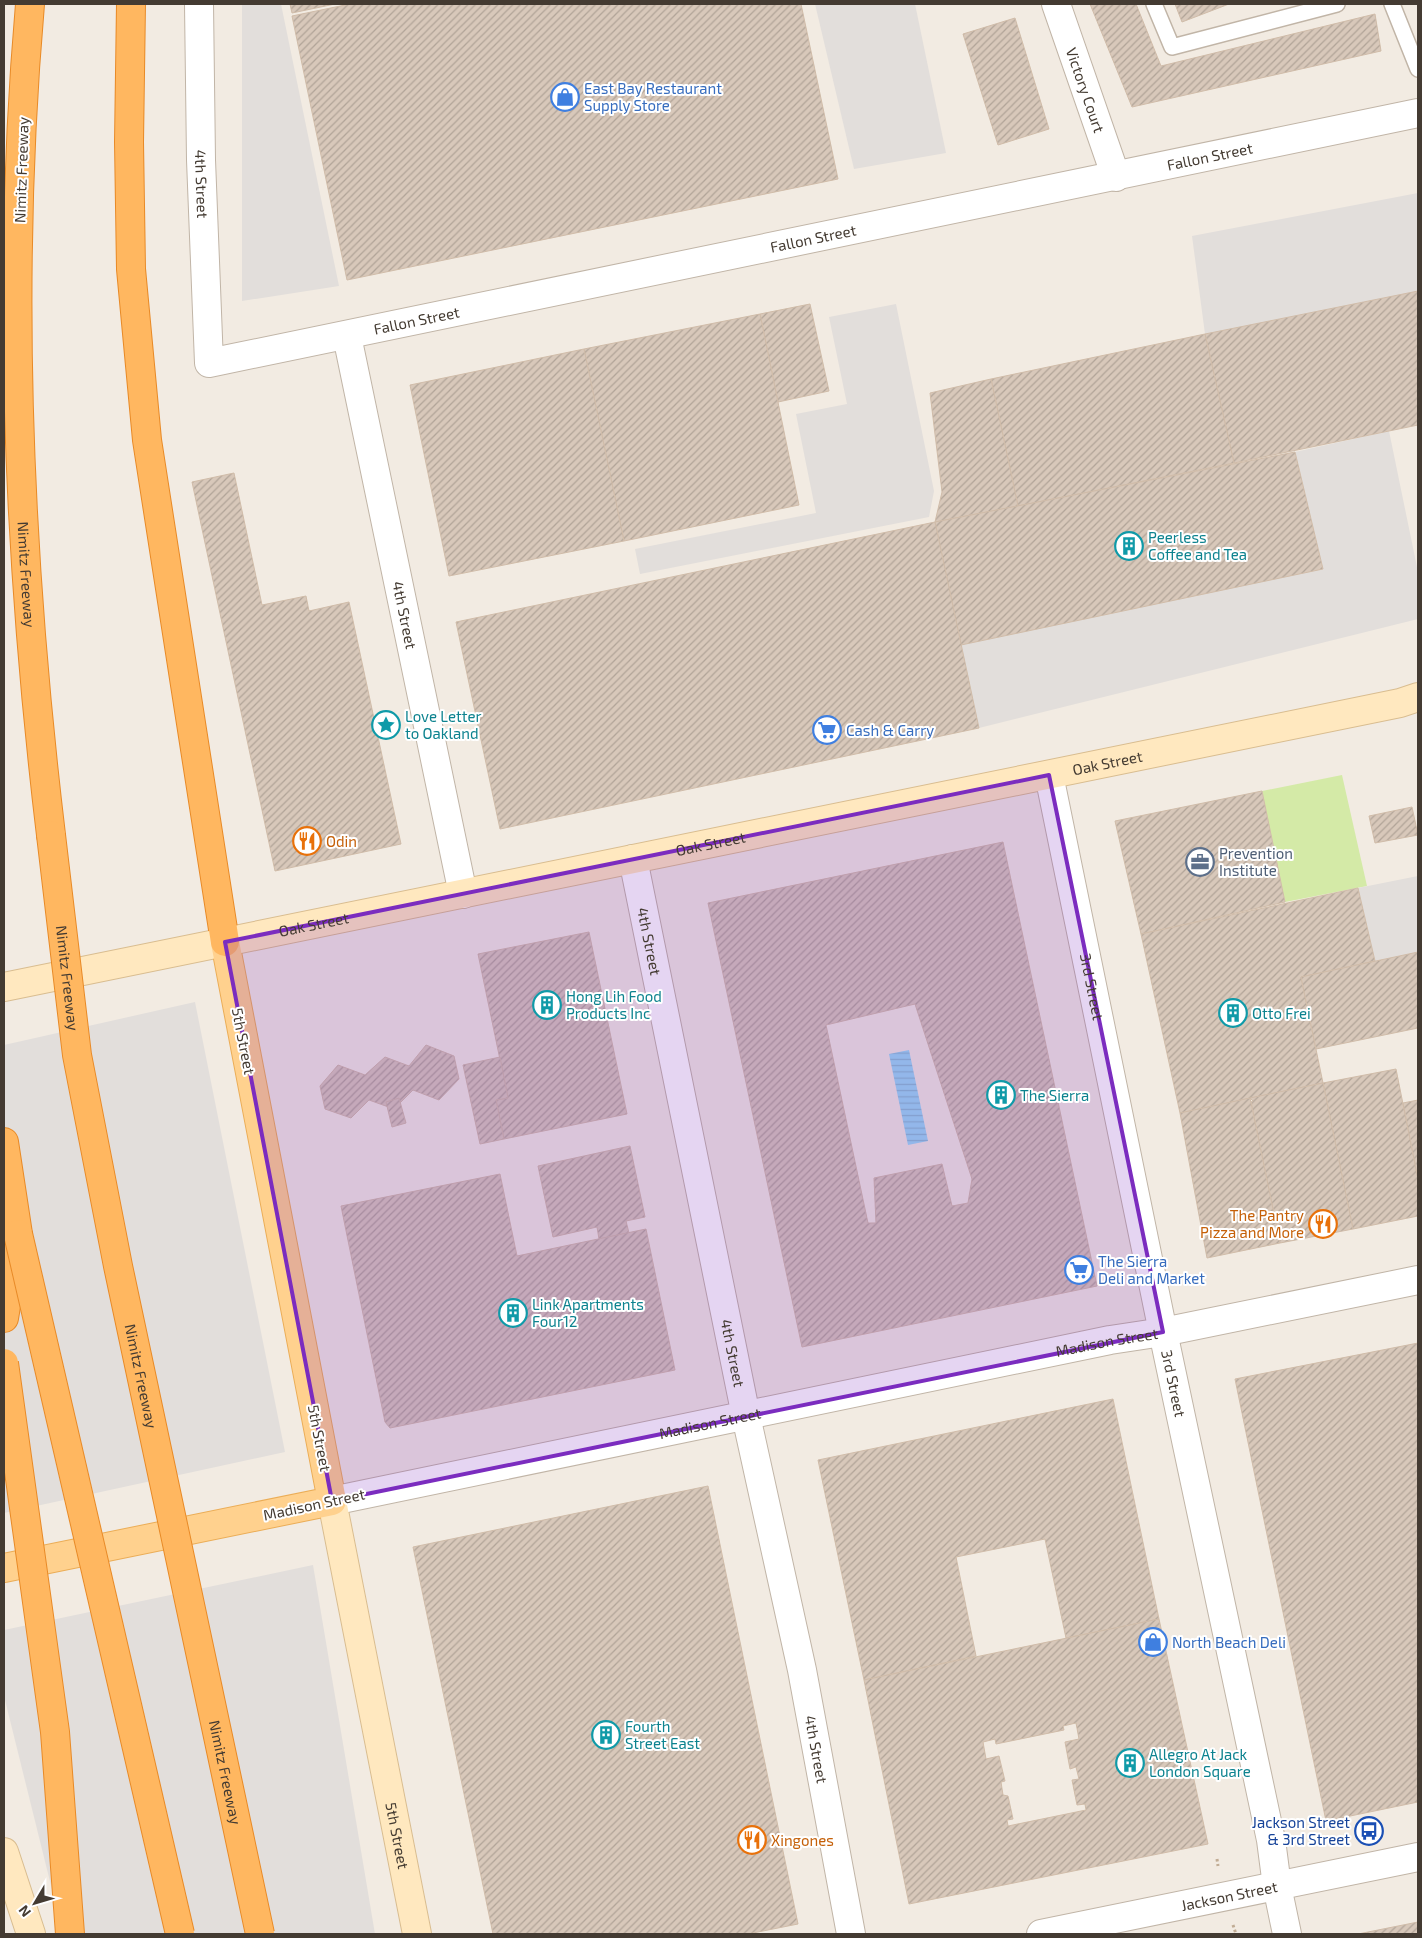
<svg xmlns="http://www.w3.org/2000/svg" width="1422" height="1938" font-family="'Exo 2',sans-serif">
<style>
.green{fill:#d4eaa7}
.parking{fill:#e2dedb}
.water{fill:url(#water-rules)}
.building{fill:url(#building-hatch);stroke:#d0bca9;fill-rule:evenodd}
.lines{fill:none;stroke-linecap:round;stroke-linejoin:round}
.service-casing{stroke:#c1b5a7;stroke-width:18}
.minor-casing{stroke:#c1b5a7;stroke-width:30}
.secondary-casing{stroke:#d9bd90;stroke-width:30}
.primary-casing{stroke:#ebad57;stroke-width:30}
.motorway-casing{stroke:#e88a27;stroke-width:30}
.path{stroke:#c1ac94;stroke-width:3;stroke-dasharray:2.5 2.5;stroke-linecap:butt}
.service{stroke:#fff;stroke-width:15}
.minor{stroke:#fff;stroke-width:28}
.secondary{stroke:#ffe8bf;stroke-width:28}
.primary{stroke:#ffd18e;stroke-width:28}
.motorway{stroke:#ffb760;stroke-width:28}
.motorway-bridge-casing{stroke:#e88a27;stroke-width:30;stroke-linecap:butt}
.motorway-bridge{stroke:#ffb760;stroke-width:28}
.marked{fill:#7b2cbf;fill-opacity:0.2;stroke:#7b2cbf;stroke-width:4;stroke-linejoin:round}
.labels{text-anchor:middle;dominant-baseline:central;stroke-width:4;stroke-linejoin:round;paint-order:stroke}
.shop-label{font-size:15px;fill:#366cbe;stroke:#fff;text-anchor:start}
.street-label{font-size:15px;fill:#443b32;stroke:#fff}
.culture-label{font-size:15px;fill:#0d838f;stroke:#fff;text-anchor:start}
.food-label{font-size:15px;fill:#c56008;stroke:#fff;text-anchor:start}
.service-label{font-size:15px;fill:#4e5e75;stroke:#fff;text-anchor:start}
.transit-label{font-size:15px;fill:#164399;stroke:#fff;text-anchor:end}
</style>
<defs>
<pattern id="water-rules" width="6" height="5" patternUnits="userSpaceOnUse" patternTransform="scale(1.25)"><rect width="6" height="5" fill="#99daf5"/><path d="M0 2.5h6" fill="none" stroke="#85bcd2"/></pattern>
<pattern id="building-hatch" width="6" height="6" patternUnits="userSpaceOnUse" patternTransform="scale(1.25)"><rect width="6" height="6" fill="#d8c8ba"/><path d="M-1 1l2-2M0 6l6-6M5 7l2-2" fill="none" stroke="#b1a498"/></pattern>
</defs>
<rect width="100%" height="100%" fill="#f2ebe2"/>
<!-- green -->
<polygon class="green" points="1342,775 1367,886 1285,902 1262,791"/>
<!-- parking -->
<g class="parking">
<polygon points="242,4 281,4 339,286 242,301"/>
<polygon points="815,4 915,4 946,153 854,169"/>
<polygon points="1418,193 1418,291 1205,334 1192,236"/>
<polygon points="896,304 934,491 929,517 640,574 635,549 816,513 796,414 847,404 829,317"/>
<polygon points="1389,431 1418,572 1418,619 979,728 961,645 1323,569 1295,452"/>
<polygon points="1418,876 1418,952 1375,961 1358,888"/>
<polygon points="195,1002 285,1452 4,1513 4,1045"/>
<polygon points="313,1565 375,1934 63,1934 4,1696 4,1630"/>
</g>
<!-- water -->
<polygon class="water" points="909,1050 928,1141 908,1145 889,1054"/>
<!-- building -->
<g class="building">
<polygon points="290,4 335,4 292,13"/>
<polygon points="350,4 801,4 838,179 347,280 292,16"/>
<polygon points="1090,4 1136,4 1161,66 1375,14 1381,51 1132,107"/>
<polygon points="1175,4 1229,4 1182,22"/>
<polygon points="1015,18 1049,129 998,145 963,34"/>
<polygon points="1418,291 1418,425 1234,463 1205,334"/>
<polygon points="810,304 829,391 778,402 760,314"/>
<polygon points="760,314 799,505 624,541 584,349"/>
<polygon points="1205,334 1234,463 1018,506 991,379"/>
<polygon points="584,349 624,541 449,576 410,385"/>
<polygon points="991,379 1018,506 935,522 942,492 930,393"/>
<polygon points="1295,452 1323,569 961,645 935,522"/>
<polygon points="234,473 262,605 306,596 309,611 349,602 401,844 275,871 192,482"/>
<polygon points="935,522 979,728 500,829 456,622"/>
<polygon points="1262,791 1285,902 1141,934 1115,821"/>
<polygon points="1412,807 1418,835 1375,843 1369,816"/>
<path d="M1003,842L1097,1286L802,1347L708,903ZM915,1004L972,1179L968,1203L952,1206L942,1164L874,1178L876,1223H868L826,1025Z"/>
<polygon points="1358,888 1375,961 1301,977 1323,1083 1180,1113 1141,934"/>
<polygon points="589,932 627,1114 504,1139 496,1100 508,1098 478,954"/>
<polygon points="1418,952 1418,1028 1316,1049 1301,977"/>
<polygon points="426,1045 454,1056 459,1079 439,1100 413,1090 394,1109 369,1100 351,1118 325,1109 320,1086 338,1065 365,1075 385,1057 409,1066"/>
<polygon points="500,1057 508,1098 496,1100 504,1139 480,1144 463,1065"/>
<polygon points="1396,1069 1418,1179 1418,1216 1353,1229 1323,1083"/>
<polygon points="1323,1083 1353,1229 1280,1243 1251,1102 1253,1101 1250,1098"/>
<polygon points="399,1098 406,1123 392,1127 386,1102"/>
<polygon points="1250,1098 1280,1243 1207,1258 1180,1113"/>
<polygon points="1418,1100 1418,1179 1403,1103"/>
<polygon points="630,1146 645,1217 626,1221 629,1233 599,1239 597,1227 553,1237 538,1166"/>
<polygon points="500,1174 517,1256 646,1229 675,1370 390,1428 385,1422 341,1206"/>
<polygon points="1418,1343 1418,1802 1326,1821 1235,1379"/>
<polygon points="1113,1399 1159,1619 1066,1638 1045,1539 956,1557 976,1656 864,1680 818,1460"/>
<polygon points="708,1486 798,1924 748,1934 493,1934 413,1547"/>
<path d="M1159,1619L1208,1844L909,1904L864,1680ZM1076,1723L1079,1739L1065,1742L1070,1769L1076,1767L1079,1779L1072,1780L1077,1805L1085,1804L1086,1810L1008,1826L1007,1820L1013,1819L1008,1796L1003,1795L1001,1782L1005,1781L999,1756L986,1759L983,1742L995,1739L996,1744L1064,1730L1063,1726Z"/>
<polygon points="1418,1922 1418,1934 1358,1934"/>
</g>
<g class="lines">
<defs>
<g id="service">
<polyline points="1154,4 1172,47 1337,4"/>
<polyline points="1392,4 1418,69"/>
</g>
<g id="minor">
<path id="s1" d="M199,4L201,160L209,363L1418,113"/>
<path id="s2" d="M1056,4L1116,177"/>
<path id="s3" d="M347,336L463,894"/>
<path id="s4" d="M1049,775L1163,1332L1271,1840L1277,1886L1287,1934"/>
<path id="s5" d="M633,859L746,1416L802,1670L851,1934"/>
<path id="s6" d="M332,1501L1110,1340L1163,1332L1418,1280"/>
<path id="s7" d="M1041,1934L1418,1857"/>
</g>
<g id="secondary">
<path id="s8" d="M4,987L1400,703L1418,697"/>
<path id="s9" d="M332,1501L417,1934"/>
<polyline points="4,1852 31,1934"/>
</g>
<polyline id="primary" points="4,1568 332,1501 225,942"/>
<g id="motorway">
<path id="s10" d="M30,4C6,280 18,560 51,835"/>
<polyline points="131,4 129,142 131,269 147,440 225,942"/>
<polyline points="4,1142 18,1234 4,1318"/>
</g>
</defs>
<!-- service casing -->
<use href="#service" class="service-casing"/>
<!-- minor casing -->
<use href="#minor" class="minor-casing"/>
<!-- secondary casing -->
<use href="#secondary" class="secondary-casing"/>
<!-- primary casing -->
<use href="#primary" class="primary-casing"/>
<!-- motorway casing -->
<use href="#motorway" class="motorway-casing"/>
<!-- path -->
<g class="path">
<polyline points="1217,1859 1218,1866"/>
<polyline points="1233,1925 1236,1934"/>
</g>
<!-- service -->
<use href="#service" class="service"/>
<!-- minor -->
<use href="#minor" class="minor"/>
<!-- secondary -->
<use href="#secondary" class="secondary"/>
<!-- primary -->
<use href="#primary" class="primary"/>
<!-- motorway -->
<use href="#motorway" class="motorway"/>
<defs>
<g id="motorway-bridge">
<path id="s11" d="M51,835L77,1055L118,1266L260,1934"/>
<polyline points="18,1234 180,1934"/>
<polyline points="4,1363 55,1732 70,1934"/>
</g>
</defs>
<!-- motorway-bridge casing -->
<use href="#motorway-bridge" class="motorway-bridge-casing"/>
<!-- motorway-bridge -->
<use href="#motorway-bridge" class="motorway-bridge"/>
</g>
<!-- marked area -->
<path class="marked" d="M1049,775L1163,1332L332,1501L225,942Z"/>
<!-- icons -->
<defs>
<symbol id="shop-ring" viewBox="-11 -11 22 22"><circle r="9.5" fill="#fff" stroke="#3f7fe0" stroke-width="1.5"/><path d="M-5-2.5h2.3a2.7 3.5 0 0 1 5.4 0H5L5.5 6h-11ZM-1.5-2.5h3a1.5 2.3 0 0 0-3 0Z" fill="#3f7fe0"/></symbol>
<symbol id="building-ring" viewBox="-11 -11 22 22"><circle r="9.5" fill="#fff" stroke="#0f9aa8" stroke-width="1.5"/><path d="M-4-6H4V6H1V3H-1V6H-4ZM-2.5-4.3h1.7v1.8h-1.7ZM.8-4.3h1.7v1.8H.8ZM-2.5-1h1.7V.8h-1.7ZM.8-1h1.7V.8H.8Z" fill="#0f9aa8"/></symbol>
<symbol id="sight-ring" viewBox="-11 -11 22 22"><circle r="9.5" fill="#fff" stroke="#0f9aa8" stroke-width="1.5"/><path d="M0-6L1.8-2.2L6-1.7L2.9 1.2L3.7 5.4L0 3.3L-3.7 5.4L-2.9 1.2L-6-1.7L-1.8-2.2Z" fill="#0f9aa8"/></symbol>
<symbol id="supermarket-ring" viewBox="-11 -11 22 22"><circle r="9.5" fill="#fff" stroke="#3f7fe0" stroke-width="1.5"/><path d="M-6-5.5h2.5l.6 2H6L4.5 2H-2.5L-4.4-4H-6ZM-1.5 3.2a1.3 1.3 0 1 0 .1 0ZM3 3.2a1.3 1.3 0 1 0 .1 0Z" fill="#3f7fe0"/></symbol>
<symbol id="restaurant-ring" viewBox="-11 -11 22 22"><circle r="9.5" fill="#fff" stroke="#e8710a" stroke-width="1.5"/><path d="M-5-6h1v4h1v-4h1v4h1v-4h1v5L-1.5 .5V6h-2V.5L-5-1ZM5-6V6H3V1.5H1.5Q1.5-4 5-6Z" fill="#e8710a"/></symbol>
<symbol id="office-ring" viewBox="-11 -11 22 22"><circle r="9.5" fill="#fff" stroke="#5c6f8a" stroke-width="1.5"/><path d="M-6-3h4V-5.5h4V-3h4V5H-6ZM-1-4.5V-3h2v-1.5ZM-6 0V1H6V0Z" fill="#5c6f8a"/></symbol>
<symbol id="bus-ring" viewBox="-11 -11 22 22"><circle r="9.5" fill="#fff" stroke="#1a4fb4" stroke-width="1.5"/><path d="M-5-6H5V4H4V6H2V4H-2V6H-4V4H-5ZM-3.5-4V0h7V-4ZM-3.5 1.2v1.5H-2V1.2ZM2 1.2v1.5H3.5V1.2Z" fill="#1a4fb4"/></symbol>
</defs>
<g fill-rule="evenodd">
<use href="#shop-ring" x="549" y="81" width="32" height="32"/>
<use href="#building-ring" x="1113" y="530" width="32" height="32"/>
<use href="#sight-ring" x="370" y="709" width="32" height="32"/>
<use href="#supermarket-ring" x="811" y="714" width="32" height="32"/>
<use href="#restaurant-ring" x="291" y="825" width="32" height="32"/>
<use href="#office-ring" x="1184" y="846" width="32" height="32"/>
<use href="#building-ring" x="531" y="989" width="32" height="32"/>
<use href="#building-ring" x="1217" y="997" width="32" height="32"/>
<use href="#building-ring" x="985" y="1079" width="32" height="32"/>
<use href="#restaurant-ring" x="1307" y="1208" width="32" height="32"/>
<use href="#supermarket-ring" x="1063" y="1254" width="32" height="32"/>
<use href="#building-ring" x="497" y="1297" width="32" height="32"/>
<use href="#shop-ring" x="1137" y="1626" width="32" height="32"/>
<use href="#building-ring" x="590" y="1719" width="32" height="32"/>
<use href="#building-ring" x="1114" y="1747" width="32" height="32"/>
<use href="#bus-ring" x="1353" y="1815" width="32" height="32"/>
<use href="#restaurant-ring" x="736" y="1824" width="32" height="32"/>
</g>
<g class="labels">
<!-- shop labels -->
<g class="shop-label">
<text x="584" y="88">East Bay Restaurant<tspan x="584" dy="17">Supply Store</tspan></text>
<text x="846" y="730">Cash &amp; Carry</text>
<text x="1098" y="1261">The Sierra<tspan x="1098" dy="17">Deli and Market</tspan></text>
<text x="1172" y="1642">North Beach Deli</text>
</g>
<!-- street labels -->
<g class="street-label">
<text stroke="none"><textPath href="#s2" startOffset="91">Victory Court</textPath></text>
<text stroke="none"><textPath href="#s1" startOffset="1381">Fallon Street</textPath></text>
<text transform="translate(21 170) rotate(-88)">Nimitz Freeway</text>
<text stroke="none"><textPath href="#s1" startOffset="180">4th Street</textPath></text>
<text stroke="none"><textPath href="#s1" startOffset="976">Fallon Street</textPath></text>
<text stroke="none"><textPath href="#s1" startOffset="571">Fallon Street</textPath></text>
<text stroke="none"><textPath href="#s10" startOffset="571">Nimitz Freeway</textPath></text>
<text stroke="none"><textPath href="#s3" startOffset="285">4th Street</textPath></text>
<text stroke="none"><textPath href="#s8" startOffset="1126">Oak Street</textPath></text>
<text stroke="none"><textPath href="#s8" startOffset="721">Oak Street</textPath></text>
<text stroke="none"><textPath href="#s8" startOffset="316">Oak Street</textPath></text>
<text stroke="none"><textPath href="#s5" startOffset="84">4th Street</textPath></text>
<text stroke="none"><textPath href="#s11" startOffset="144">Nimitz Freeway</textPath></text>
<text stroke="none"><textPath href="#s4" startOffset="216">3rd Street</textPath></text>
<text transform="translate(244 1041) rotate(79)">5th Street</text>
<text stroke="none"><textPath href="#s6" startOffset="791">Madison Street</textPath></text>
<text stroke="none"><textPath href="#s5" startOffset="504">4th Street</textPath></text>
<text stroke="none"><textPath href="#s11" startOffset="549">Nimitz Freeway</textPath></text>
<text stroke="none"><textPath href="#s4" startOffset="621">3rd Street</textPath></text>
<text stroke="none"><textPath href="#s6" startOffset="386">Madison Street</textPath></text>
<text transform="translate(320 1438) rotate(79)">5th Street</text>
<text transform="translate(314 1504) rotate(-12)">Madison Street</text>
<text stroke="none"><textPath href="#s5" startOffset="909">4th Street</textPath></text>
<text stroke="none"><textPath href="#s11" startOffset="954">Nimitz Freeway</textPath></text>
<text stroke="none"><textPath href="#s9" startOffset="341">5th Street</textPath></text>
<text stroke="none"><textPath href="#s7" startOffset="192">Jackson Street</textPath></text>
</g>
<!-- culture labels -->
<g class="culture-label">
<text x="1148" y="537">Peerless<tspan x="1148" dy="17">Coffee and Tea</tspan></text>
<text x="405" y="716">Love Letter<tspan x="405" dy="17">to Oakland</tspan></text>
<text x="566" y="996">Hong Lih Food<tspan x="566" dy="17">Products Inc</tspan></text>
<text x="1252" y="1013">Otto Frei</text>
<text x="1020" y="1095">The Sierra</text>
<text x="532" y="1304">Link Apartments<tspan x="532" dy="17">Four12</tspan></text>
<text x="625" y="1726">Fourth<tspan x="625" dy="17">Street East</tspan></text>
<text x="1149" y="1754">Allegro At Jack<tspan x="1149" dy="17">London Square</tspan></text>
</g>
<!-- food labels -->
<g class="food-label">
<text x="326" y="841">Odin</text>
<text x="1304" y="1215" text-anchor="end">The Pantry<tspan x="1304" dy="17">Pizza and More</tspan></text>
<text x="771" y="1840">Xingones</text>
</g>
<!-- service labels -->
<g class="service-label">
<text x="1219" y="853">Prevention<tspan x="1219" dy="17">Institute</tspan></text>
</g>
<!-- transit labels -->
<g class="transit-label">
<text x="1350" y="1822">Jackson Street<tspan x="1350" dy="17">&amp; 3rd Street</tspan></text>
</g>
</g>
<!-- border -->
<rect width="1422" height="1938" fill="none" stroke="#443b32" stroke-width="10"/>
<!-- north arrow -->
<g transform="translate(35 1903) rotate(232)" stroke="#ffffff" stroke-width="4" paint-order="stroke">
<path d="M0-4L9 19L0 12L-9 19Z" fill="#443b32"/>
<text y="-8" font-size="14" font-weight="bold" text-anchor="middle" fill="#443b32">N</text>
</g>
</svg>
